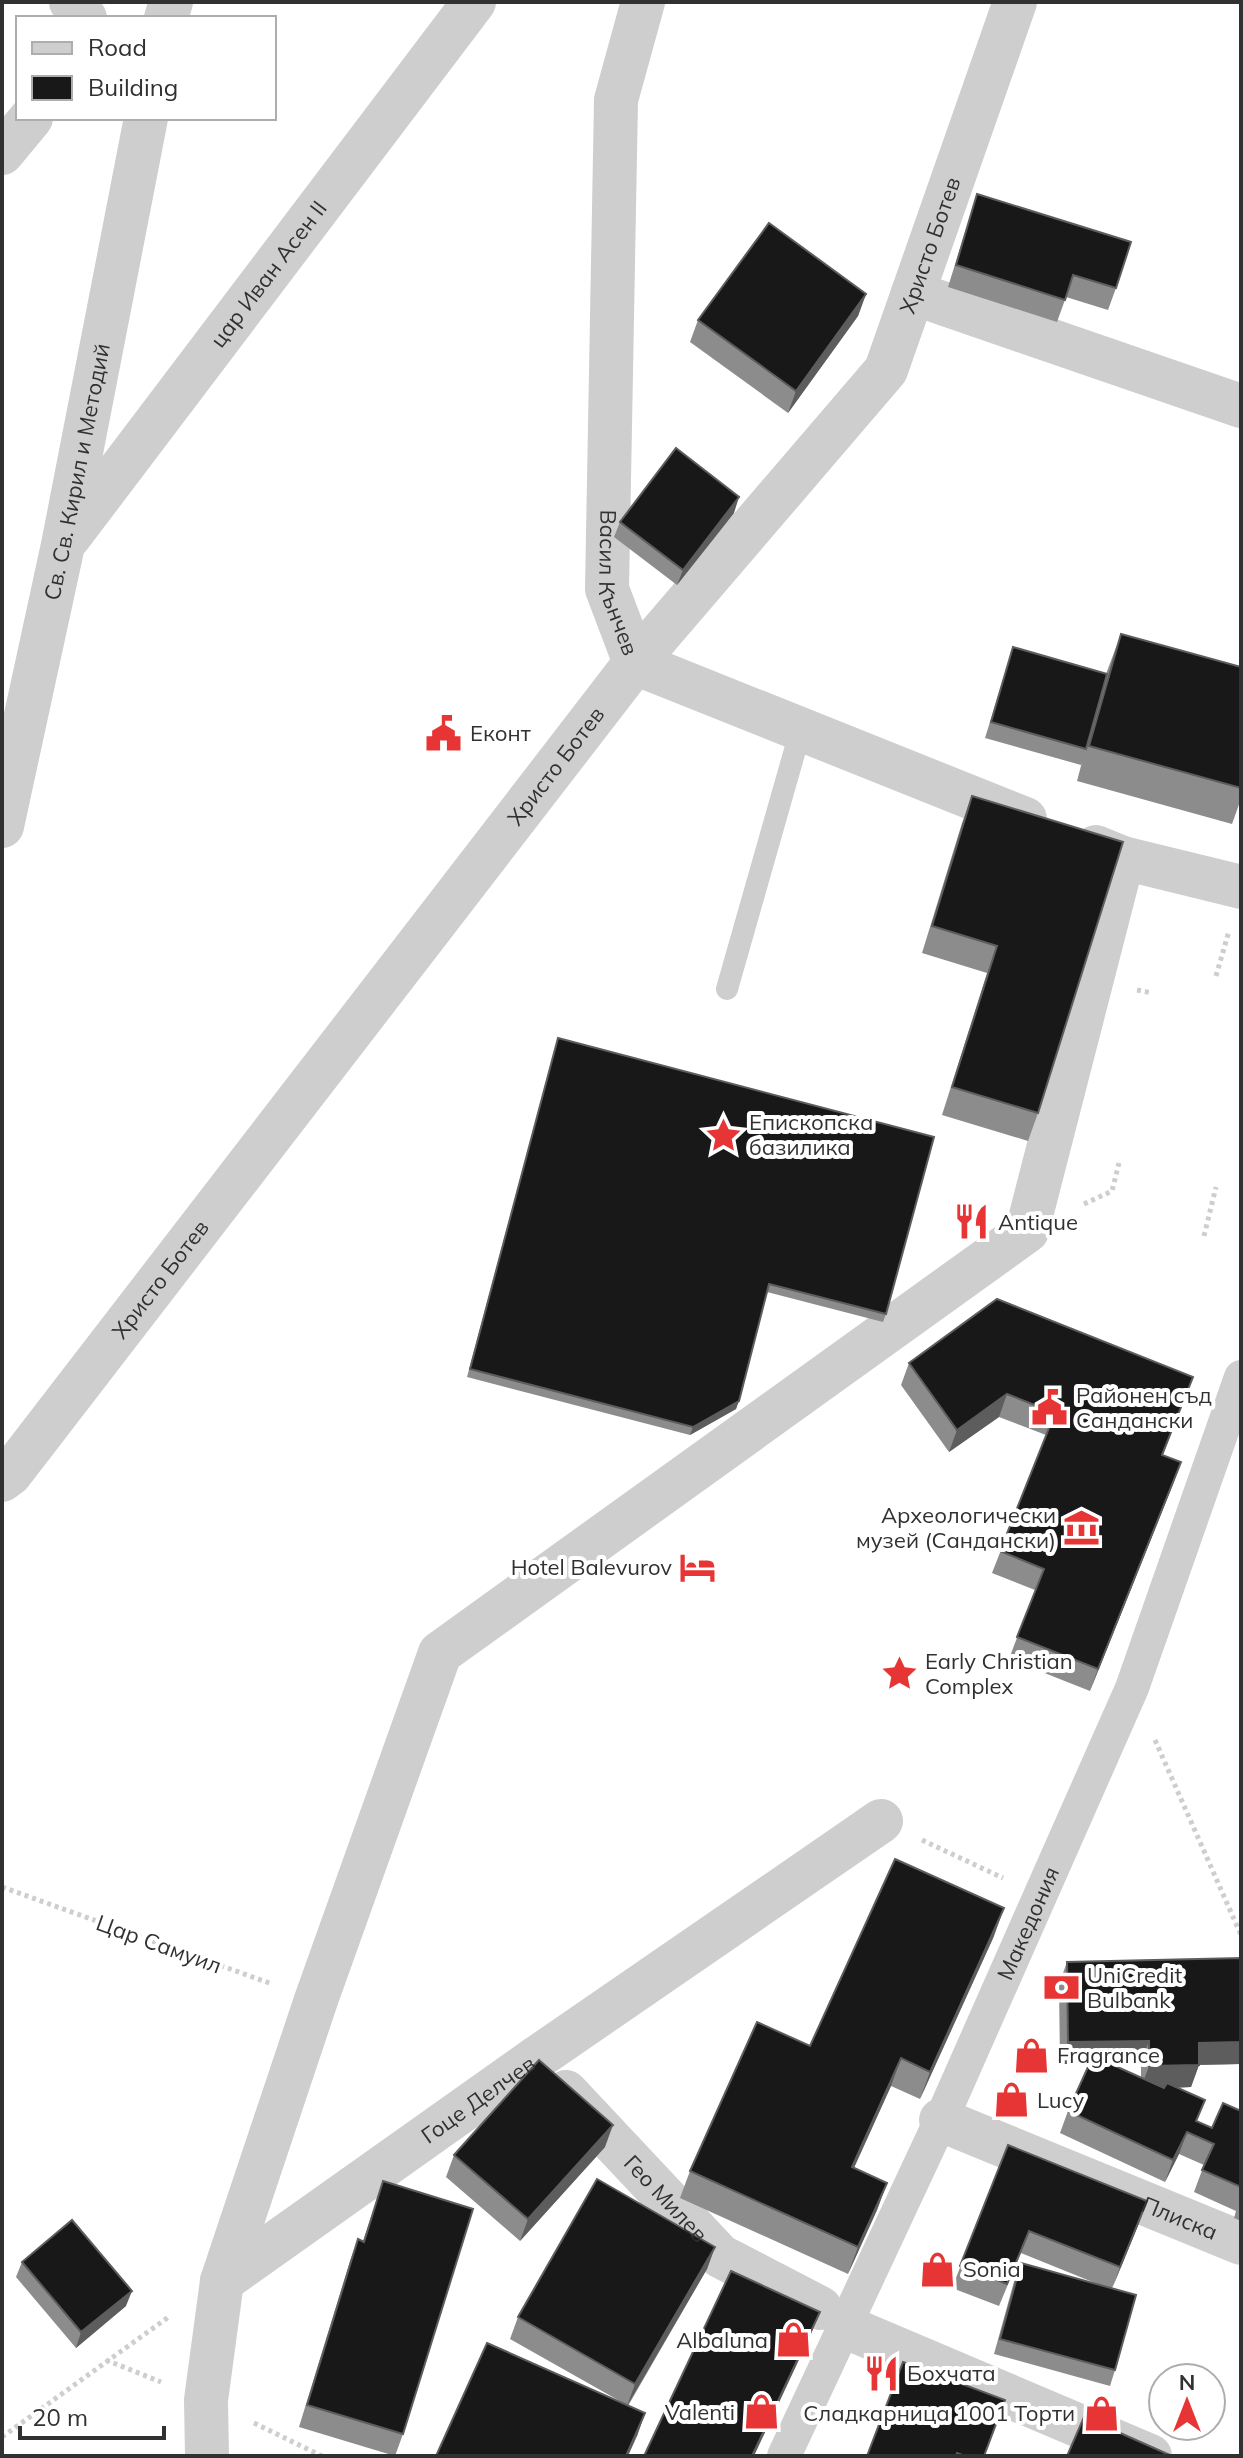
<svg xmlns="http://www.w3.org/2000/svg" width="1243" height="2458" font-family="Mulish,sans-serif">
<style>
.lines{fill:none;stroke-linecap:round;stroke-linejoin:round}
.path{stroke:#cecece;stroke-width:5;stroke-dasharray:4 4;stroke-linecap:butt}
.service{stroke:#cecece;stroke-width:22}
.pedestrian{stroke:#cecece;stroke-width:34}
.minor{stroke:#cecece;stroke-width:44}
.wall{fill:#8c8c8c;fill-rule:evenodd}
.shaded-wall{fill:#5d5d5d}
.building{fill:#181818;stroke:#5d5d5d;stroke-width:2}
.labels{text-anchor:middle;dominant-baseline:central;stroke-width:8;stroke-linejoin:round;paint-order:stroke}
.street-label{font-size:22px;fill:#313131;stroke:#fff}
.poi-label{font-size:22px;fill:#313131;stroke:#fff;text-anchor:start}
</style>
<rect width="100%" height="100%" fill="#fff"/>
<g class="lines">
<!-- path -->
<g class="path">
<polyline points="1216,976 1229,931"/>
<polyline points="1137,990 1152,993"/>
<polyline points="1084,1204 1112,1191 1119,1163"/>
<polyline points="1204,1236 1216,1187"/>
<polyline points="1155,1740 1241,1935"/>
<polyline points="922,1840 1003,1878"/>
<polyline points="2,1887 272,1984"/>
<polyline points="106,2360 161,2382"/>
<polyline points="254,2423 322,2456"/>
<polyline points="2,2437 170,2316"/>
</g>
<!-- service -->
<polyline class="service" points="727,989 801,729"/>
<!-- pedestrian -->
<path class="pedestrian" id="s1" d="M784,2456L941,2120L1132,1688L1241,1377"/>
<!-- minor -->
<g class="minor">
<polyline points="71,2 85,18"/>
<path id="s2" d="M643,2L616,100L607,589L635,663L1025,819"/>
<polyline points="166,18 171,2"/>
<polyline points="2,153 31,118"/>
<polyline points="913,293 1241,406"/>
<path id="s3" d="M69,537L474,2"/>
<path id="s4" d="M2,826L63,545L146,118"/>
<polyline points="1096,847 1123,858 1241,887"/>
<path id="s5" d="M2,1480L10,1474L635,663L886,370L1015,2"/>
<path id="s6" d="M566,2092L720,2256L820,2308"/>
<path id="s7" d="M941,2120L1241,2243"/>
<path id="s8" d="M222,2281L535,2059L881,1821"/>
<polyline points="846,2327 1150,2456"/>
<polyline points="207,2456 206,2400 222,2281 316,2000 440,1653 1027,1231 1123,858"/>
</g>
</g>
<!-- wall -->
<g class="wall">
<polygon points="977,194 1116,288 1108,310 1066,297 1057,322 948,287"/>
<polygon points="866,294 858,316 788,413 690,342 698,320"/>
<polygon points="734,513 677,585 614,537 620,522"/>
<polygon points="1121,634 1241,667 1241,799 1232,824 1077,781 1082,762 1081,765 985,738 1013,647 1106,674"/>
<polygon points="972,796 1038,1113 1028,1141 942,1115 987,973 922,953 962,823"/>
<polygon points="558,1038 886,1314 883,1322 767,1292 736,1409 690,1435 467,1377"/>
<polygon points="909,1363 1193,1377 1163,1455 1173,1484 1090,1691 1009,1659 1035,1590 992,1573 1046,1435 999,1417 949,1452 901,1385"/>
<polygon points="994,1936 920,2099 891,2086 854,2168 887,2183 877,2210 848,2274 680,2198 690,2171 810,2046"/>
<path d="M1067,1962L1241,2064L1199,2065L1191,2087L1178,2088L1197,2122L1212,2128L1241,2111V2221L1234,2218L1236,2211L1194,2192L1204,2165L1179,2154L1165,2182L1060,2133L1068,2111L1089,2064H1060L1059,1984ZM1110,2063H1141V2077Z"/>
<polygon points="1008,2145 1139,2223 1112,2288 1115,2370 1110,2386 994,2354 1015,2278 1021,2263 1100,2285 1021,2253 999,2306 952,2288"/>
<polygon points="605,2147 520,2241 446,2177 454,2155"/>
<polygon points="383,2181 403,2434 395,2456 299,2427 350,2261 358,2239 363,2241"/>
<polygon points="715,2247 707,2269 628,2406 645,2413 637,2436 625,2404 510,2339 518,2317"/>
<polygon points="22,2262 126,2306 76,2348 16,2277"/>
</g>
<!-- shaded-wall -->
<g class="shaded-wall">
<polygon points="866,294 858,316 788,413 796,391"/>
<polygon points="739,497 734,513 677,585 683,570"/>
<polygon points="1007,1394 999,1417 949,1452 957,1430"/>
<polygon points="739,1401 736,1409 690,1435 693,1427"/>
<polygon points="1181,1462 1173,1484 1090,1691 1098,1669"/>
<polygon points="1004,1908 994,1936 920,2099 930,2072"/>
<polygon points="1149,2041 1141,2063 1060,2064 1068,2042"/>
<polygon points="1241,2042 1241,2064 1191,2065 1199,2043"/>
<polygon points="901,2058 891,2086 842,2194 852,2167"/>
<polygon points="1199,2065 1191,2087 1141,2088 1149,2066"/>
<polygon points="613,2125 605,2147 520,2241 528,2219"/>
<polygon points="1187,2132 1179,2154 1165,2182 1173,2160"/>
<polygon points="887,2183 877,2210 848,2274 858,2247"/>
<polygon points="1147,2201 1139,2223 1112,2289 1120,2267"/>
<polygon points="715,2247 707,2269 627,2406 635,2384"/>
<polygon points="132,2291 126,2306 76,2348 81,2332"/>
<polygon points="820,2312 811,2334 754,2456 752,2456"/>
<polygon points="645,2413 637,2436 628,2456 626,2456"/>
</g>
<!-- building -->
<g class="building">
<polygon points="977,194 1131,242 1116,288 1073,275 1065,300 956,265"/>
<polygon points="769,223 866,294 796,391 698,320"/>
<polygon points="676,448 739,497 683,570 620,522"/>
<polygon points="1121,634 1241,667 1241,788 1089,746"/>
<polygon points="1013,647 1107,674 1086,749 991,722"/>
<polygon points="972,796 1123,842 1038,1113 952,1087 997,946 932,926"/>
<polygon points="558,1038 934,1137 886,1314 769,1284 739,1401 693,1427 470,1369"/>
<polygon points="997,1299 1193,1377 1162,1455 1181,1462 1098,1669 1017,1637 1044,1569 1000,1551 1055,1413 1007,1394 957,1430 909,1363"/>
<polygon points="895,1859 1004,1908 930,2072 901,2058 852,2167 887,2183 858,2247 690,2171 757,2022 810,2046"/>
<polygon points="1241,1958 1241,2042 1199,2043 1199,2065 1149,2066 1149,2041 1068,2042 1067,1962"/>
<polygon points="1093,2056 1164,2088 1167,2083 1205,2100 1196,2121 1212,2128 1223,2103 1241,2111 1241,2187 1202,2170 1214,2144 1187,2132 1173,2160 1068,2111"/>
<polygon points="539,2060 613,2125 528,2219 454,2155"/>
<polygon points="1008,2145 1147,2201 1120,2267 1029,2231 1007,2284 960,2266"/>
<polygon points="597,2179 715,2247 635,2384 518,2317"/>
<polygon points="383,2181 473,2209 403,2434 307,2405 358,2239 364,2242"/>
<polygon points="72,2220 132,2291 81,2332 22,2262"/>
<polygon points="1021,2263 1136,2295 1115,2370 1000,2339"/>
<polygon points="731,2271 820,2312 752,2456 644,2456"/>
<polygon points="487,2343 645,2413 626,2456 436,2456"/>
<polygon points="903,2362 1005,2400 984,2456 965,2456 957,2453 956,2456 867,2456"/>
<polygon points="1084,2417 1172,2456 1067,2456"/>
</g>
<!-- icons -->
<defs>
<symbol id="civic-bare" viewBox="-9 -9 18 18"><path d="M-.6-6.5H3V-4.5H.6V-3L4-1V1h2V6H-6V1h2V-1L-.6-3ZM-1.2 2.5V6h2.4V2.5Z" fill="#e63534" stroke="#fff" stroke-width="2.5" paint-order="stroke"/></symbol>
<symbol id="sight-bare" viewBox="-9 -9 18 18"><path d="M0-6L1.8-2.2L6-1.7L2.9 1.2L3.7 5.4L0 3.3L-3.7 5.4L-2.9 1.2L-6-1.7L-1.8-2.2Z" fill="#e63534" stroke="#fff" stroke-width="2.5" paint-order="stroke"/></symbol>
<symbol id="restaurant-bare" viewBox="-9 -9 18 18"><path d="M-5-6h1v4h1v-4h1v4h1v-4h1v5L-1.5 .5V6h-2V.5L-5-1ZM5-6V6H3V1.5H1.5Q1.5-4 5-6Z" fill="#e63534" stroke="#fff" stroke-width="2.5" paint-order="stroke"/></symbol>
<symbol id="museum-bare" viewBox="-9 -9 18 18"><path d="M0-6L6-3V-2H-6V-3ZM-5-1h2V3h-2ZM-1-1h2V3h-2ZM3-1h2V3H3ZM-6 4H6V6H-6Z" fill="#e63534" stroke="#fff" stroke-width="2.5" paint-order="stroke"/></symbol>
<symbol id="hotel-bare" viewBox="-9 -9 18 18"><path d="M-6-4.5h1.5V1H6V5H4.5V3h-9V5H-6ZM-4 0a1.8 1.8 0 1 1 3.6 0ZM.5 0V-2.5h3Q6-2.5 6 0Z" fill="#e63534" stroke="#fff" stroke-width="2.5" paint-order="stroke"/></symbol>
<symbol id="bank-bare" viewBox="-9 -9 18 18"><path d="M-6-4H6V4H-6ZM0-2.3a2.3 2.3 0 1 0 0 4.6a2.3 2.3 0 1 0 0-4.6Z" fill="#e63534" stroke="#fff" stroke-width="2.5" paint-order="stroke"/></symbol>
<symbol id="shop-bare" viewBox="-9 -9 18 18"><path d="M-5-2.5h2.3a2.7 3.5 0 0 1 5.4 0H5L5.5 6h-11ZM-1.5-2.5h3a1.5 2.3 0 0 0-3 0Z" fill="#e63534" stroke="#fff" stroke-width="2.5" paint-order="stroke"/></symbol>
</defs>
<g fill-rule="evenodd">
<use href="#civic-bare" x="418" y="708" width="51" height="51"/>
<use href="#sight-bare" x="698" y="1110" width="51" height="51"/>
<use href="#restaurant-bare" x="946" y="1196" width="51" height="51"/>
<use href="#civic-bare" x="1024" y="1382" width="51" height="51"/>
<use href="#museum-bare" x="1056" y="1502" width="51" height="51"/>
<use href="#hotel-bare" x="672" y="1542" width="51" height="51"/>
<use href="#sight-bare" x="874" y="1648" width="51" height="51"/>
<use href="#bank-bare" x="1036" y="1962" width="51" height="51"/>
<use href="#shop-bare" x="1006" y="2030" width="51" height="51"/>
<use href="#shop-bare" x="986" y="2074" width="51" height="51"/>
<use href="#shop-bare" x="912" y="2244" width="51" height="51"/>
<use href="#shop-bare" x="768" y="2314" width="51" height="51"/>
<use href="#restaurant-bare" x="856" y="2348" width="51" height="51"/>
<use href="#shop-bare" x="736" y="2386" width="51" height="51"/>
<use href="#shop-bare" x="1076" y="2388" width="51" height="51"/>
</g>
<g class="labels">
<!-- street labels -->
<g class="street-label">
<text stroke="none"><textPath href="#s5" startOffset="1552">Христо Ботев</textPath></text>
<text stroke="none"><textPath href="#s3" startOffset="330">цар Иван Асен II</textPath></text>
<text stroke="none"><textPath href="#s4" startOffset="362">Св. Св. Кирил и Методий</textPath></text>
<text stroke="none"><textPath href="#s2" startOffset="586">Васил Кънчев</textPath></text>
<text stroke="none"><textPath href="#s5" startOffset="904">Христо Ботев</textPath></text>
<text stroke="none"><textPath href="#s5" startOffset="256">Христо Ботев</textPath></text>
<text stroke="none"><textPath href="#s1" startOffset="586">Македония</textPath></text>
<text transform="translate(159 1944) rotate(20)">Цар Самуил</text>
<text stroke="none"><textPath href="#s8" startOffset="314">Гоце Делчев</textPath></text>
<text stroke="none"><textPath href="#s6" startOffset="146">Гео Милев</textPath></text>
<text stroke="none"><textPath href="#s7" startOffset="258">Плиска</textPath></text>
</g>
<!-- poi labels -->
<g class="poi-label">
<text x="470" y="733">Еконт</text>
<text x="749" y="1122">Епископска<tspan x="749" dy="25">базилика</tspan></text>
<text x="998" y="1222">Antique</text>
<text x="1076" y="1395">Районен съд<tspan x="1076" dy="25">Сандански</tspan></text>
<text x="1056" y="1515" text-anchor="end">Археологически<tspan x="1056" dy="25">музей (Сандански)</tspan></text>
<text x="672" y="1567" text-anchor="end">Hotel Balevurov</text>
<text x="925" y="1661">Early Christian<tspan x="925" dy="25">Complex</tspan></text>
<text x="1087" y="1975">UniCredit<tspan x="1087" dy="25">Bulbank</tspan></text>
<text x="1057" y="2055">Fragrance</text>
<text x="1037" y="2100">Lucy</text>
<text x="963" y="2269">Sonia</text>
<text x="768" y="2340" text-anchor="end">Albaluna</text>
<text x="907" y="2373">Бохчата</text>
<text x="735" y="2412" text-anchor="end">Valenti</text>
<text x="1075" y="2413" text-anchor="end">Сладкарница 1001 Торти</text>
</g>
</g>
<!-- border -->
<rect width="1243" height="2458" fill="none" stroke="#313131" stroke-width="8"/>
<!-- legend -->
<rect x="16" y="16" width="260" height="104" fill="#ffffff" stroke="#adadad" stroke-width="2"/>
<rect x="32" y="42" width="40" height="12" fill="#cecece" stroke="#adadad" stroke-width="2"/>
<text x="88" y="56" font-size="24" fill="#313131">Road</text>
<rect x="32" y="76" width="40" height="24" fill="#181818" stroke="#adadad" stroke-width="2"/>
<text x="88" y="96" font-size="24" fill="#313131">Building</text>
<!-- north arrow -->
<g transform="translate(1187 2402)"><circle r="38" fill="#ffffff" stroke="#adadad" stroke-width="2"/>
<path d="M0-6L14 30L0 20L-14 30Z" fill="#e63534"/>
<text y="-12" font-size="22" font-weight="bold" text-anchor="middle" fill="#313131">N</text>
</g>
<!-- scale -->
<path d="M20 2426v12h144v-12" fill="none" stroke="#313131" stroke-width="4"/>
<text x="32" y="2426" font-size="24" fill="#313131" stroke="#ffffff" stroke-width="6" paint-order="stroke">20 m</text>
</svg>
